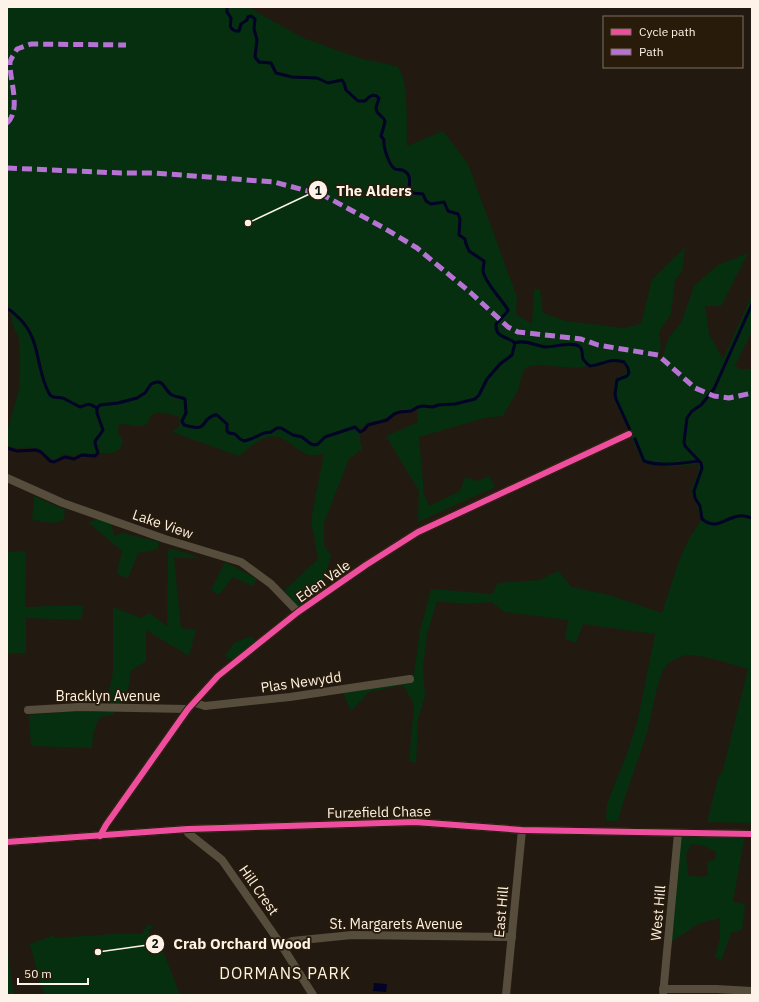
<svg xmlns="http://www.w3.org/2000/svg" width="759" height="1002" font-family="'IBM Plex Sans',sans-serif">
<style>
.green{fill:#052f0f;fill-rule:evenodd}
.water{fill:#030227}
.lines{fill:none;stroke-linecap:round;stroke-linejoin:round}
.stream{stroke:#030227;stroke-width:3}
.street{stroke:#564d3d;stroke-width:8}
.quiet{stroke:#b673d3;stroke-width:5;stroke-dasharray:10 5;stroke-linecap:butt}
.cycleway-casing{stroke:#291b0a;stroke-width:8}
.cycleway{stroke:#ef4d9e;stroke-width:6}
.labels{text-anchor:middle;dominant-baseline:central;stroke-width:3.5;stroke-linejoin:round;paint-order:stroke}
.street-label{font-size:14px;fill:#fdf3e8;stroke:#291b0a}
.quarter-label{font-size:16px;letter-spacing:1px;fill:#fdf3e8;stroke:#291b0a}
.leader{fill:none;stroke:#fdf3e8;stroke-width:1.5}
.callout-dot{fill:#fdf3e8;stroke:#291b0a;stroke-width:1.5}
.mark-label{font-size:12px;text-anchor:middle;font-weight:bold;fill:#111}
.callout-label{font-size:15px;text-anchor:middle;font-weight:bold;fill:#fdf3e8;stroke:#291b0a;stroke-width:3.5;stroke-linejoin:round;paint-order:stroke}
</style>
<rect width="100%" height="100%" fill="#221a11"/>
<!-- green -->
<g class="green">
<path d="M7,7H250L255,11L303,38L359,58L396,66C410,75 406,129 407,146L443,131L468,164L517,297L516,314L532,324L534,289H540L543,313L566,321L623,328L641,324L652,279L685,248L682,272L675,280L671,314L659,332L661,348L657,357L661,360L669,337L681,323L694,286L718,265L748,253L721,306H705L709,334L723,359L751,297L752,289V331L735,366L740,369H752V823L707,822L719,775L723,770L748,669C733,665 697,652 683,656C677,658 668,662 665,667C656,682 653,711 648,729C639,760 626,790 618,821H606L607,804L629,748L638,719L655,634L583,624L576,643L565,639L568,620L504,612L491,602L466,604L437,601L427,634L423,668L425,697L418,719L416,763L409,761L414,704L403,685L369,692L351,711L343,693L413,680L420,631L431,589L492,594L498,583L540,580L558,571L572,587L609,595L662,613C673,582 680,547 701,521C700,517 699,512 698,509C696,501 691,496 692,488C694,480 700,472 698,464C679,466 660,469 643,463L614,399L613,394L615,379L627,372L626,368L622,363L614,362L591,368L587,366L578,368L538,365L530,366L525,369L522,374L518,390L503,416L485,418L419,437L424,494L429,506L460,491L465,477L477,481L490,476L495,487L418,522L419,491L386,436L418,422L417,410H400L382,420L369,422L360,429V441L362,449L349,459L324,523V545L331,556L322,585L299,608L284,591L318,559L311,521L324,453C297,464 290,429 265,438C255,442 247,450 239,456L172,432L180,426L179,417C174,415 156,410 152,415C148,420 149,425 142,426C133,428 126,421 118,426V433L123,441L121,448L113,453L89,454L82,453L74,456L64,454L54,460C47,457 43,449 35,448C22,447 21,451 7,445V433L19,389L20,363L19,339L13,325L7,297Z"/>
<polygon points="34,496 65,510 64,520 54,523 32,520"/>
<polygon points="101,519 111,523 114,536 123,533 159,542 158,549 138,553 128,578 117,574 122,551 88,522"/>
<path d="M168,549H173L201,558H174L181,628L196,630L189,656L146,630V661L131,671L126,701L112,715L100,717C94,727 93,736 92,748L31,746L29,715L67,712H105L113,672V607L141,618L149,613L167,626Z"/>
<polygon points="26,551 25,607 84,605 81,620 26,618 26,653 7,654 7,552"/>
<polygon points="225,562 257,579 252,586 233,577 219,595 211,590"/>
<polygon points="251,636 256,641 232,661 225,656 234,643"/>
<path d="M678,833L745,834L733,902L745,904L742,930L731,933L721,961L715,957L720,938V918L698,924L668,944ZM692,844L704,846L716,852L715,860L707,861L708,876L695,877V875L688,876L686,854Z"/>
<polygon points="147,925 153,926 153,928 148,930 150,933 155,934 167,961 180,995 45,995 39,979 30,944 54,935 55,938 114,934 142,934"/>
<polygon points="7,947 14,995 8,995"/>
</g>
<!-- water -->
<polygon class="water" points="374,983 387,984 386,992 373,991"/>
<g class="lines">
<!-- stream -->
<g class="stream">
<path d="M227,7V12L231,18C231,25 228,28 236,31H239L241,24L247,20L248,17L251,16L255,19L254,29L257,40L255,57L259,62L271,63L276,73L292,77L317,78L328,83L342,80L344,83L346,90L358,101H365C369,97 373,92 379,98L376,108L377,112L384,119L385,122L381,136L384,140C383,146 389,166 395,169C397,170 399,169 402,170C411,173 410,181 409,188L413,193L423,194L426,201L431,204L444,202L448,211L458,214L460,219L459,235L465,239C465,244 468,247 469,251L484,261C484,265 483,268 483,271C485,283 501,298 508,310L507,312L496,324C495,338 507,336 515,343"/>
<path d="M752,304L714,389L701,405L692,411L687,418L684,442L685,446L701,463L702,468L694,491L695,498L700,506L702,519C717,531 724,518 739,516C743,515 748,517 752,518"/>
<path d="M7,309C12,310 15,315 19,318C42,340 35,370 50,395L53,397L63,398L80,407C89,404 88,403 97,408"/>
<path d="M515,343C524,339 536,346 546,347C554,347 574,341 580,347C583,350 582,356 583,359C585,362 587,364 590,366C602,365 612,357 624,362L628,368L629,373L627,376L617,380L615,394L616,399L630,430"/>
<path d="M97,408L100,405L118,403L137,398L145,393L151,384C165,377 163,390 172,395C176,397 181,397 185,399L186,413L182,421L184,425C211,433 199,419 215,415H217L227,424V431L229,433L235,434L240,439L244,441L251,439L264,433L271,432L277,428H281L293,435L302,437L311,444L315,445L318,444L325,437L355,427L360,432L364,430L368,425L387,420L394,414L400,412L411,411L418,407L423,406L433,407L438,405L455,404L475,399L479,395L487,379L500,364L512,355L515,343"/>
<path d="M635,439L644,461C659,467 683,463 699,461"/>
<path d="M7,448L17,451L36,450L41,452L50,461L54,462L65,457L74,459L82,455L95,456L98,453C93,436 94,445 103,430L97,413V408"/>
</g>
<!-- street -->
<g class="street">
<polyline points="7,478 63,503 165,539 241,562 271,584 298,612"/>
<polyline points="195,703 205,706 290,697 410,679"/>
<polyline points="28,710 80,707 188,709"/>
<polyline points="188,829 188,833 222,860 282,946 313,995"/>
<polyline points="100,836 106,825 188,709 218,676 298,612 366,565 418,532 629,434"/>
<polyline points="7,842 188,829 415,822 522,830 752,834"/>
<polyline points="282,946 292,941 352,935 512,937"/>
<polyline points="663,989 716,989 752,991"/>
<polyline points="506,995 522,830"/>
<polyline points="663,995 678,833"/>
</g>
<!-- quiet -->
<g class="quiet">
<path d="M7,123C22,110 9,79 10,62C11,58 15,53 17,49L31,44L126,45"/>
<polyline points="7,168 121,173 155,173 274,182 323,195 384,228 417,248 471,293 508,327 518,332 581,339 598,345 658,355 695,388 714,396 729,398 752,393"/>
</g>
<defs>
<g id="cycleway">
<polyline points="100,836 106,825 188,709 218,676 298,612 366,565 418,532 629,434"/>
<polyline points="7,842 188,829 415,822 522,830 752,834"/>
</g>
</defs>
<!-- cycleway casing -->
<use href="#cycleway" class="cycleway-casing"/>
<!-- cycleway -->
<use href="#cycleway" class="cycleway"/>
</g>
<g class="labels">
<!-- street labels -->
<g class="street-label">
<text transform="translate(163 524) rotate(19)">Lake View</text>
<text transform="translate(323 581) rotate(-35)">Eden Vale</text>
<text transform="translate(301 682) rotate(-8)">Plas Newydd</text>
<text x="108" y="696">Bracklyn Avenue</text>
<text transform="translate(379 812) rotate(-1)">Furzefield Chase</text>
<text transform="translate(259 890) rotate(55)">Hill Crest</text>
<text transform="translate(501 912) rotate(-85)">East Hill</text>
<text transform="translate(658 913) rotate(-85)">West Hill</text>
<text x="396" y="924">St. Margarets Avenue</text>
</g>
<!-- quarter labels -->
<g class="quarter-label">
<text x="285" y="973">DORMANS PARK</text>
</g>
</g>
<!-- callouts -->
<path class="leader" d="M248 223L318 190M98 952L155 944"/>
<g class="callout-dot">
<circle cx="248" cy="223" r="4"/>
<circle cx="98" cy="952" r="4"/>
<circle cx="318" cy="190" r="10"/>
<circle cx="155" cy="944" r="10"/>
</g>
<g class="mark-label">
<text x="318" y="195">1</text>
<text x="155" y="948">2</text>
</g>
<g class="callout-label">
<text x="374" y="196">The Alders</text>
<text x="242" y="949">Crab Orchard Wood</text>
</g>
<!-- border -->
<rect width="759" height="1002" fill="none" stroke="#fdf3e8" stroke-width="16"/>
<!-- legend -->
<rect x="603" y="16" width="140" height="52" fill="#291b0a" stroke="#7e7163"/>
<rect x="611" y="29" width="20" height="6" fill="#ef4d9e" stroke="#7e7163"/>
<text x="639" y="36" font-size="12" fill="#fdf3e8">Cycle path</text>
<rect x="611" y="49" width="20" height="6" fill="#b673d3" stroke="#7e7163"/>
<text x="639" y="56" font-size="12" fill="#fdf3e8">Path</text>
<!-- scale -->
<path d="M18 978v6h70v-6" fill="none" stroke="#fdf3e8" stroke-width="2"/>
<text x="24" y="978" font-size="12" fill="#fdf3e8" stroke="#291b0a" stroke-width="3" paint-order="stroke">50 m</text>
</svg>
